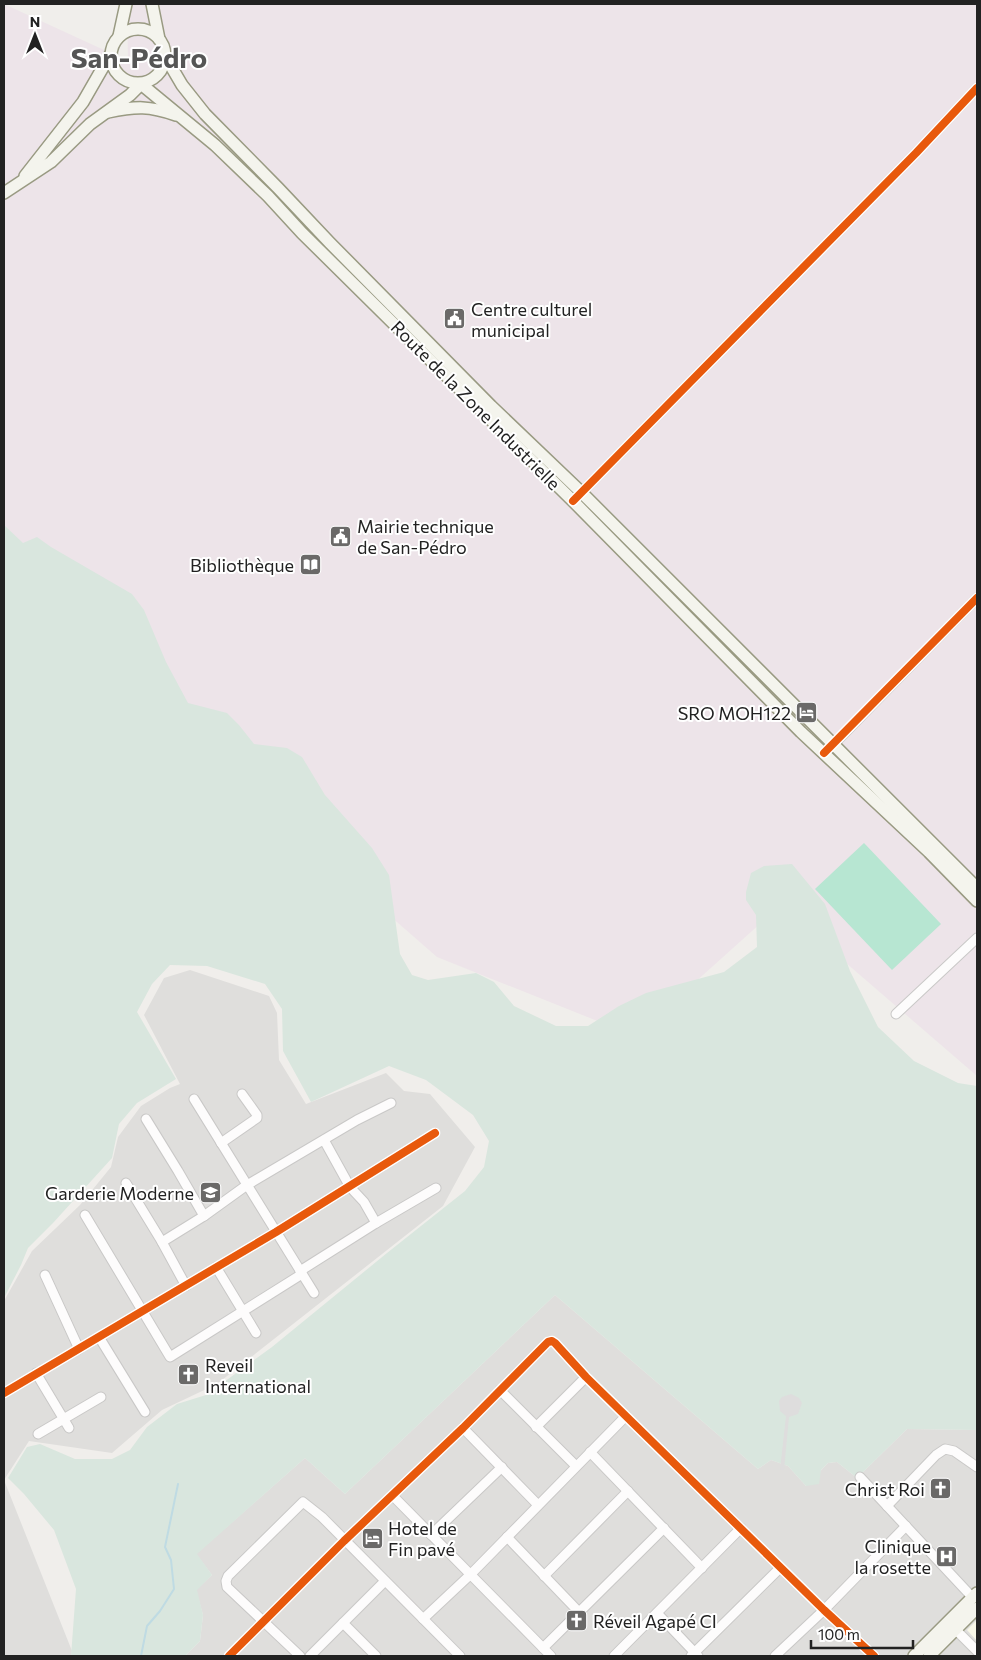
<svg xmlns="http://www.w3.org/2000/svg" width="981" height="1660" font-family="Commissioner,sans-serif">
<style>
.residential{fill:#dfdedc}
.industrial{fill:#ede4e9}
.education{fill:#f8f7e8}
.wetland{fill:#d9e6de}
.pitch{fill:#b7e6d2}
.pier{fill:#dedddd}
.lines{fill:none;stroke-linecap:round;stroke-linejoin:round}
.stream{stroke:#bfdbe3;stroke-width:2}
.street-casing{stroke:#c9c8c7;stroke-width:11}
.secondary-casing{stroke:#999a82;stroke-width:14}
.street{stroke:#fdfcfc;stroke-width:9}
.secondary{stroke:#f4f4ed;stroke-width:11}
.cycleway-casing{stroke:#fff;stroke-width:11}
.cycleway{stroke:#e8590c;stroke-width:8}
.labels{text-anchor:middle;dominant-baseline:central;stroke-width:4;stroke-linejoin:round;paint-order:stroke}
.poi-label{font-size:18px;fill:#222;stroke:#fff;text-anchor:start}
.street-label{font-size:18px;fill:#222;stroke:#fff}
.town-label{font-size:28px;font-weight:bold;fill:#555;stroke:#fff}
</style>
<rect width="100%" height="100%" fill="#f0eeeb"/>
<!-- residential -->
<g class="residential">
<polygon points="190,970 269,996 277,1013 279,1060 306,1104 386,1073 404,1091 430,1094 475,1147 443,1206 217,1384 162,1410 112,1453 29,1441 4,1480 72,1651 71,1656 4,1656 4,1301 32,1251 80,1205 111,1167 118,1137 141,1106 170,1088 180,1084 144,1015 164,978"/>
<polygon points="555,1295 758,1469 771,1460 788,1466 806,1486 828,1463 837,1462 857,1478 907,1429 977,1430 977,1656 185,1656 200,1641 203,1615 196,1590 212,1575 196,1554 305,1458 345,1494"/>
</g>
<!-- industrial -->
<polygon class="industrial" points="4,4 128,61 127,4 977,4 977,1076 780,906 635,1036 437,957 4,579"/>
<!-- education -->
<polygon class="education" points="977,1620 977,1641 967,1630"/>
<!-- wetland -->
<polygon class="wetland" points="4,525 23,543 37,537 51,547 132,594 144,610 166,662 188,703 227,713 239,725 254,744 287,748 302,757 325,795 372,848 389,875 400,954 412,975 428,980 476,973 494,982 514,1006 556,1026 588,1026 619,1006 646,993 724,972 757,947 756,915 746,900 746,892 751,873 764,866 792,864 825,904 850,971 878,1027 914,1061 958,1083 977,1086 977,1430 907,1429 857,1478 837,1462 828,1463 821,1470 819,1484 806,1486 788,1466 771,1460 758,1469 555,1295 345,1494 305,1458 197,1554 212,1575 197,1590 203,1615 200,1641 185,1656 71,1656 76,1589 54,1530 24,1494 8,1478 27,1447 40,1444 75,1459 112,1459 130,1450 147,1427 177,1404 206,1395 272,1347 387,1253 465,1191 484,1167 489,1141 473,1115 426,1080 389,1066 311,1102 283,1051 282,1009 265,984 207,966 170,965 152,984 137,1012 176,1079 137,1103 119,1124 112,1158 53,1223 28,1248 21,1265 4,1298"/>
<!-- pitch -->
<polygon class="pitch" points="864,843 941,924 892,970 815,889"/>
<!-- pier -->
<polygon class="pier" points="791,1394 799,1398 802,1403 798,1414 789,1417 784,1470 780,1470 786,1416 780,1411 779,1401 782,1397"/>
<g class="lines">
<!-- stream -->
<polyline class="stream" points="141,1656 147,1626 160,1611 174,1589 171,1560 165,1547 178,1484"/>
<defs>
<g id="street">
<polyline points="577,497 916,153 977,88"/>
<polyline points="830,748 977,598"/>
<polyline points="896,1014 977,938"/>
<polyline points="194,1099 314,1293"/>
<polyline points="146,1119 178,1171 204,1216"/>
<polyline points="324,1140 350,1187 364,1202 376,1223"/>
<polyline points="221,1143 257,1118 257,1115 242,1094"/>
<polyline points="126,1183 162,1242 186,1286"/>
<polyline points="85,1215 170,1357 302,1274"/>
<polyline points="162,1242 204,1216 247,1185 357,1120 391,1103"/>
<polyline points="216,1267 256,1333"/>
<polyline points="300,1271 376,1223 436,1188"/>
<polyline points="45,1275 79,1349"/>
<polyline points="99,1337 145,1412"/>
<polyline points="36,1373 69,1428"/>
<polyline points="500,1390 576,1466"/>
<polyline points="4,1393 276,1232 435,1133"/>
<polyline points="536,1427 586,1377"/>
<polyline points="463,1428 538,1505"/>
<polyline points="38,1434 101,1397"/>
<polyline points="590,1452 702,1568"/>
<polyline points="860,1477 973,1598"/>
<polyline points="392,1495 551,1656"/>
<polyline points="887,1506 936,1455 945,1449 954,1451 977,1467"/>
<polyline points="431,1535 502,1467"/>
<polyline points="507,1537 579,1612"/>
<polyline points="544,1576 628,1491"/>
<polyline points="657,1613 698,1656"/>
<polyline points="423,1619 471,1574 626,1416"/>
<polyline points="343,1623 376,1656"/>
<polyline points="956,1630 977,1651"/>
<polyline points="543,1648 664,1528"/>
<polyline points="229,1656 344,1541 463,1428 548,1342 552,1341 555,1343 586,1377 824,1610 874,1656"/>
<polyline points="300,1656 227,1587 226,1581 228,1576 303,1502 322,1517 460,1656"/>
<polyline points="310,1656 385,1581"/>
<polyline points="614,1656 741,1528"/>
<polyline points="691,1656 780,1568"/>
<polyline points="775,1656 824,1610 906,1526"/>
</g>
<g id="secondary">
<polyline points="152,4 159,39"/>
<circle cx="138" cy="56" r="27"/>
<polyline points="119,36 126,4"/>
<polyline points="165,56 182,85 205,114 278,188 330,243 491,406 581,492 977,888"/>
<path d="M108,112C137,106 149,106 176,115"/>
<polyline points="25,176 83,102 110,55"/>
<polyline points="4,193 51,162 90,124 130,95 141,84 215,145 268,196 302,233 573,501 801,732 929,852 977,901"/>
<polyline points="914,1656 977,1593"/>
<polyline points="929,1656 977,1608"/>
</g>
</defs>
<!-- street casing -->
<use href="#street" class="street-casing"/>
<!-- secondary casing -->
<use href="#secondary" class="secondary-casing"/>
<!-- street -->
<use href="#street" class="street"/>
<!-- secondary -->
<use href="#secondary" class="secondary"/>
<defs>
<g id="cycleway">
<polyline points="573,501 916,153 977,88"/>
<polyline points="824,753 977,598"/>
<polyline points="4,1393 276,1232 435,1133"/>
<polyline points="229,1656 344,1541 463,1428 548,1342 552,1341 555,1343 586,1377 824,1610 874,1656"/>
</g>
</defs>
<!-- cycleway casing -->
<use href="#cycleway" class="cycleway-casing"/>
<!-- cycleway -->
<use href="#cycleway" class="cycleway"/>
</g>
<!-- icons -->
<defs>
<symbol id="civic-square" viewBox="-11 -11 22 22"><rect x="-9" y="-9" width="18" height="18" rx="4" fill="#6a6968" stroke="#fff"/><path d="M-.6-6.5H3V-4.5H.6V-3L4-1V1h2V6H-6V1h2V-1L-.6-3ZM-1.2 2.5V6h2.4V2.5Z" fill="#fff"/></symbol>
<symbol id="library-square" viewBox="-11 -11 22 22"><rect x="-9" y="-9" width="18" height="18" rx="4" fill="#6a6968" stroke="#fff"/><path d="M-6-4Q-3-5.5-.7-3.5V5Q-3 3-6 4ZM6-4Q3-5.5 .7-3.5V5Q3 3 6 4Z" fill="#fff"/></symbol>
<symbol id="hotel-square" viewBox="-11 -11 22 22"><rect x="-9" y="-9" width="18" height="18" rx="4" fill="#6a6968" stroke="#fff"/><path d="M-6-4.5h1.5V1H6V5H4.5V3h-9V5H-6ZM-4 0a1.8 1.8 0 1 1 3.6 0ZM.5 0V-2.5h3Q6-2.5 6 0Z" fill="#fff"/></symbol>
<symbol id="school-square" viewBox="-11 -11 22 22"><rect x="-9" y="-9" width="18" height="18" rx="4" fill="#6a6968" stroke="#fff"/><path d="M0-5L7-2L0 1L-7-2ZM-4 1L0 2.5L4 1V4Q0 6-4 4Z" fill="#fff"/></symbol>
<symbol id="church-square" viewBox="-11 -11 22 22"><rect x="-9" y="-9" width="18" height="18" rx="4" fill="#6a6968" stroke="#fff"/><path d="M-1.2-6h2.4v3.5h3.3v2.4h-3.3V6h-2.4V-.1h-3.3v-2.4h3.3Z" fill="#fff"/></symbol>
<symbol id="hospital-square" viewBox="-11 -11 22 22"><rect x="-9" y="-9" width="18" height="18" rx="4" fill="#6a6968" stroke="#fff"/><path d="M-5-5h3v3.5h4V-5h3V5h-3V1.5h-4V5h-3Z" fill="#fff"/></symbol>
</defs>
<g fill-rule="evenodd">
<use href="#civic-square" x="442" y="306" width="25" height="25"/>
<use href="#civic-square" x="328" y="524" width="25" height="25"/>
<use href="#library-square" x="298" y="552" width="25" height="25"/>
<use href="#hotel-square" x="794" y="700" width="25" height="25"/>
<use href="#school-square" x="198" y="1180" width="25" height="25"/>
<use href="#church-square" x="176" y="1362" width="25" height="25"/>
<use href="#church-square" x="928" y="1476" width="25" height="25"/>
<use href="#hotel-square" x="360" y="1526" width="25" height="25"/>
<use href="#hospital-square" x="934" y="1544" width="25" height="25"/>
<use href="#church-square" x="564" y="1608" width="25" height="25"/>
</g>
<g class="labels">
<!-- poi labels -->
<g class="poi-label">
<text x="471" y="309">Centre culturel<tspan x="471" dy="21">municipal</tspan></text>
<text x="357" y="526">Mairie technique<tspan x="357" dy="21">de San-Pédro</tspan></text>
<text x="294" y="565" text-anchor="end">Bibliothèque</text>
<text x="791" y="713" text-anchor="end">SRO MOH122</text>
<text x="194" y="1193" text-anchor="end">Garderie Moderne</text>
<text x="205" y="1365">Reveil<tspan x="205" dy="21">International</tspan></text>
<text x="925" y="1489" text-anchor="end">Christ Roi</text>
<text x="388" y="1528">Hotel de<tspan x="388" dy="21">Fin pavé</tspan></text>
<text x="931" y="1546" text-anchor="end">Clinique<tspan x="931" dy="21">la rosette</tspan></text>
<text x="593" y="1621">Réveil Agapé CI</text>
</g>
<!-- street labels -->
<g class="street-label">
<text transform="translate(476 405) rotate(45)">Route de la Zone Industrielle</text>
</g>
<!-- town labels -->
<g class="town-label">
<text x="139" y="57">San-Pédro</text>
</g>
</g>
<!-- border -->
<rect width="981" height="1660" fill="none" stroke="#222222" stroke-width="10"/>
<!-- north arrow -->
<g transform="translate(35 35)" stroke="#ffffff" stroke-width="4" paint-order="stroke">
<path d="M0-4L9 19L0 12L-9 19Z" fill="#222222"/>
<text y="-8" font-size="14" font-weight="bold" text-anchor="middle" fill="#222222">N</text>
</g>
<!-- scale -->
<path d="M811 1640v8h102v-8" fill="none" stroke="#222222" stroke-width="2.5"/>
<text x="818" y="1640" font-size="15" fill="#222222" stroke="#ffffff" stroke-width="4" paint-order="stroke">100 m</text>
</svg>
